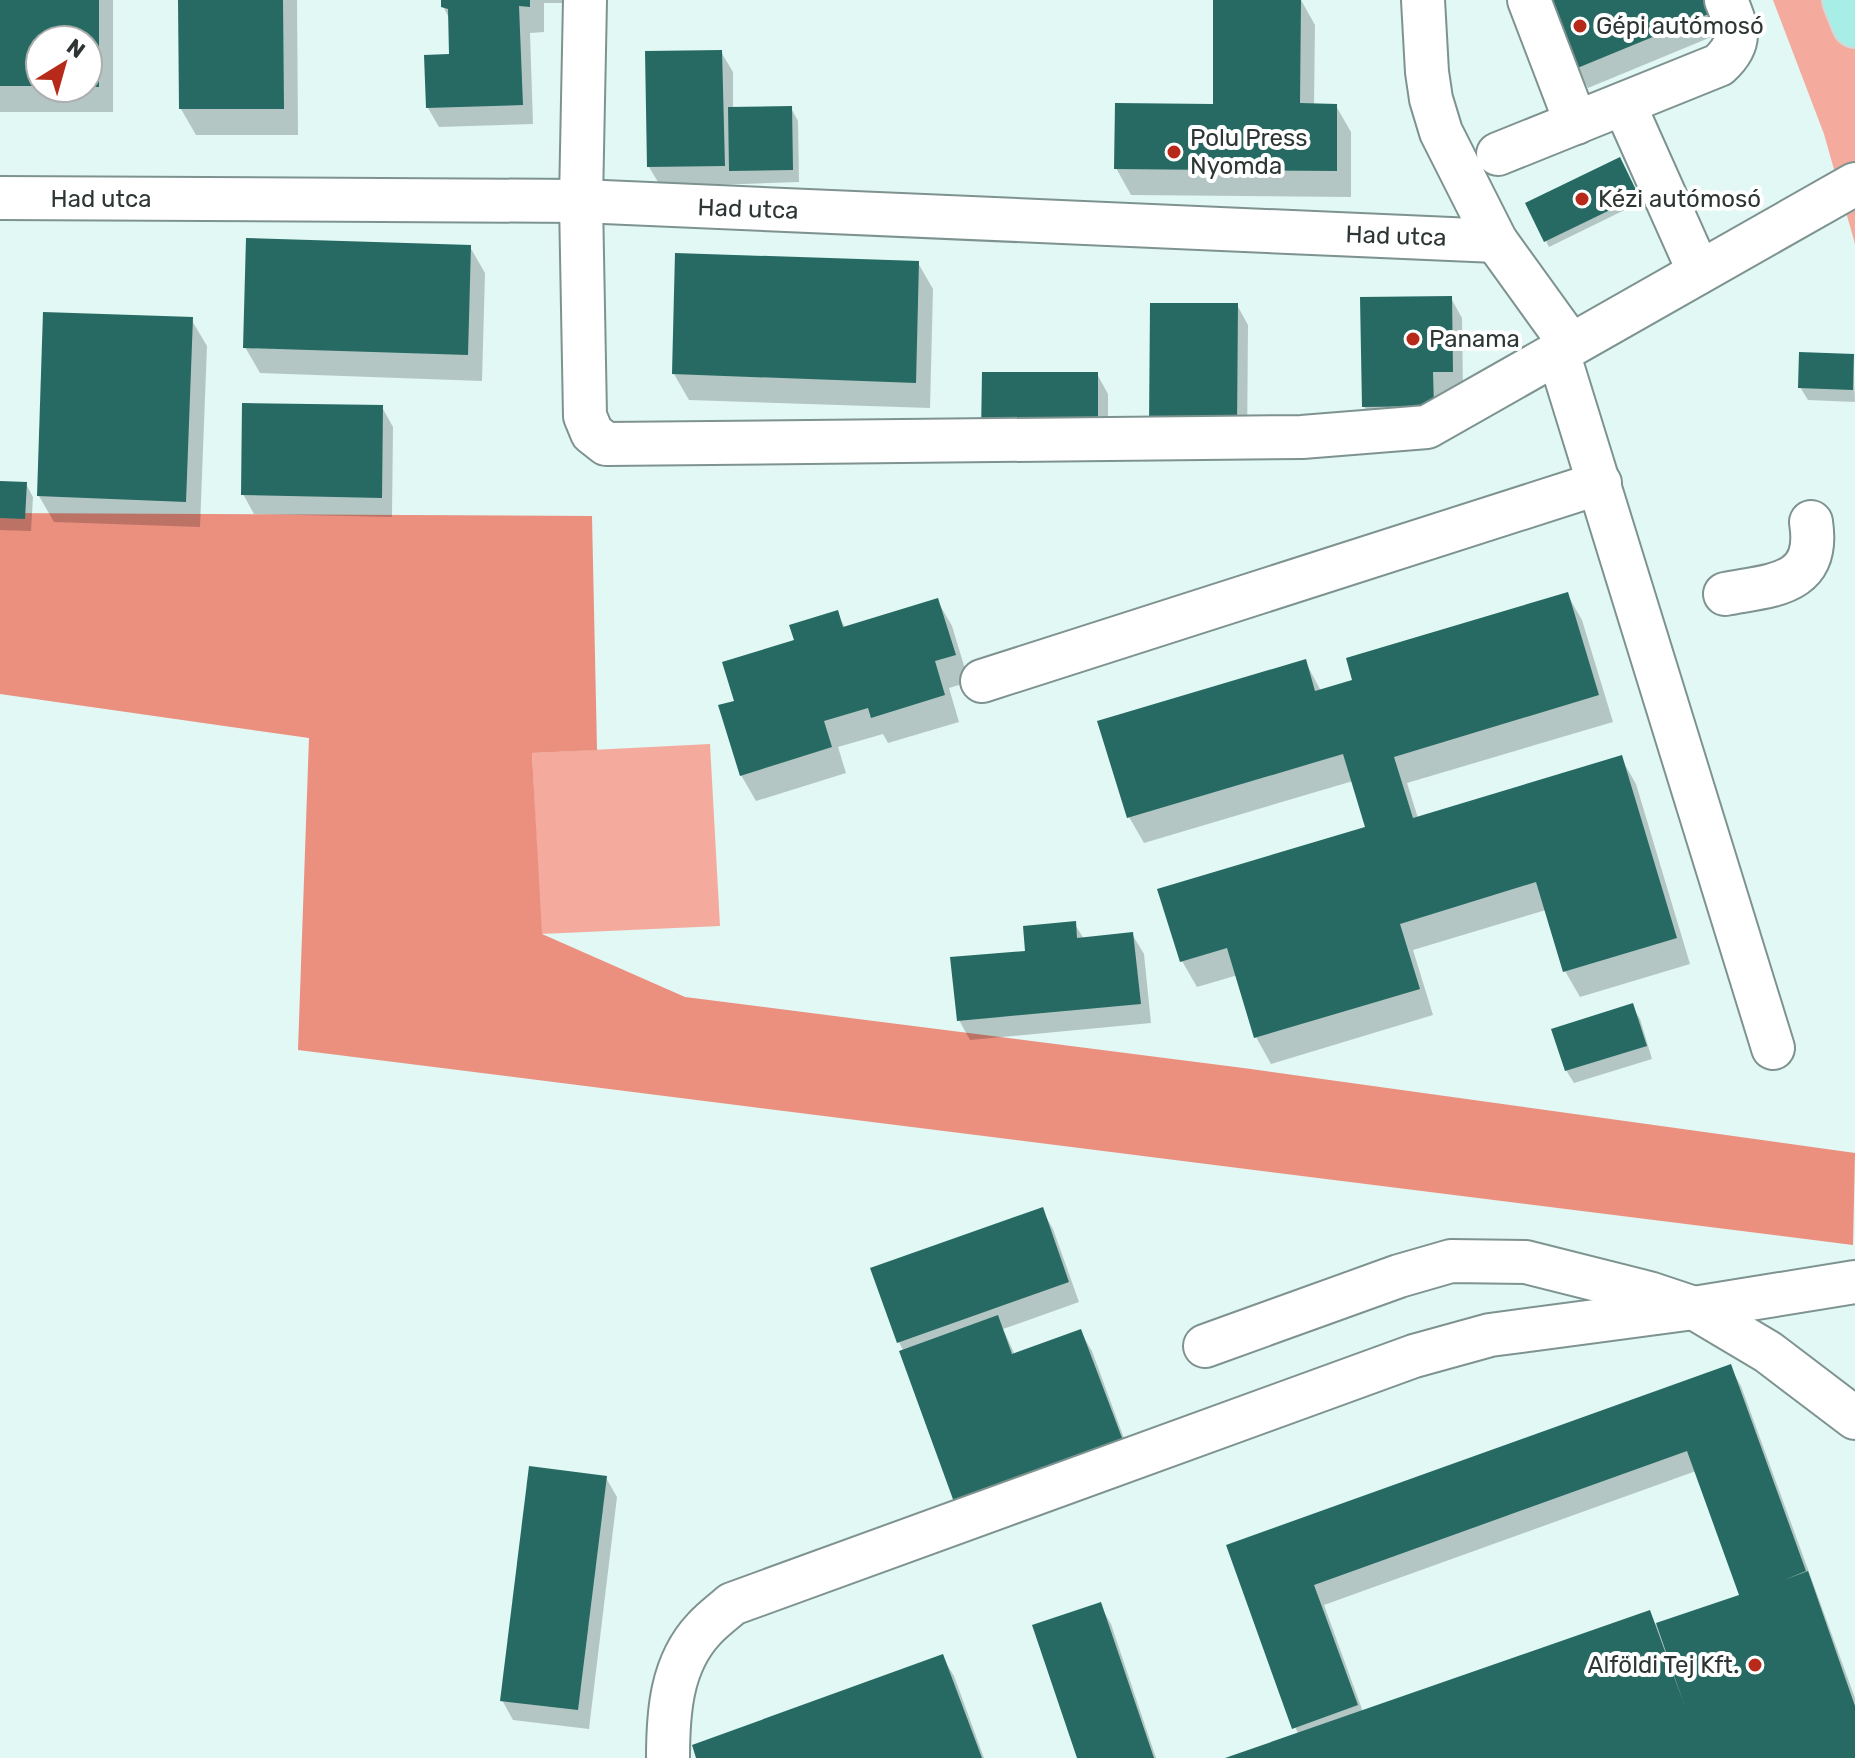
<svg xmlns="http://www.w3.org/2000/svg" width="1855" height="1758" font-family="Rubik,sans-serif">
<style>
.green{fill:#f4ab9d}
.forest{fill:#eb8f7f}
.shadow{fill:#0003;fill-rule:evenodd}
.building{fill:#276a63}
.lines{fill:none;stroke-linecap:round;stroke-linejoin:round}
.minor-casing{stroke:#7e938f;stroke-width:46}
.major-casing{stroke:#d5d7d7;stroke-width:48}
.minor{stroke:#fff;stroke-width:42}
.major{stroke:#a7efe6;stroke-width:44}
.poi-dot{fill:#b72a19;stroke:#fff;stroke-width:3}
.labels{text-anchor:middle;dominant-baseline:central;stroke-width:8;stroke-linejoin:round;paint-order:stroke}
.poi-label{font-size:24px;fill:#2d3635;stroke:#fff;text-anchor:start}
.street-label{font-size:24px;fill:#2d3635;stroke:#fff}
</style>
<rect width="100%" height="100%" fill="#e1f8f4"/>
<!-- green -->
<g class="green">
<polygon points="1773,0 1855,0 1855,244 1824,134"/>
<polygon points="710,744 720,926 541,934 532,753"/>
</g>
<!-- forest -->
<polygon class="forest" points="0,513 592,516 597,750 532,753 542,934 685,997 1251,1069 1855,1153 1853,1245 298,1050 309,738 0,694"/>
<!-- shadow -->
<g class="shadow">
<path d="M0,0H113V112H0ZM40,40H88V88H40Z"/>
<polygon points="180,0 297,0 298,135 196,135 181,109"/>
<polygon points="443,0 568,0 568,3 544,3 544,32 530,33 533,124 439,127 428,108 451,56 450,20 443,6"/>
<polygon points="1215,0 1301,0 1315,25 1314,106 1336,106 1351,132 1351,197 1131,195 1116,168 1215,106"/>
<polygon points="1708,0 1721,33 1588,88 1576,68"/>
<polygon points="721,52 733,72 733,109 791,108 798,121 799,182 661,187 649,167"/>
<polygon points="1619,159 1641,202 1549,247 1527,204"/>
<polygon points="470,247 485,273 482,381 260,373 245,347"/>
<polygon points="918,263 933,289 930,408 689,400 674,374"/>
<polygon points="1451,298 1462,318 1463,391 1443,391 1444,425 1375,426 1364,406"/>
<polygon points="1237,305 1248,325 1247,448 1162,447"/>
<polygon points="191,319 207,346 200,527 54,522 39,496"/>
<polygon points="1853,356 1855,402 1808,400 1800,387"/>
<polygon points="1097,374 1108,394 1108,453 983,433"/>
<polygon points="382,407 393,427 392,517 254,514 243,494"/>
<polygon points="0,483 26,484 33,497 31,531 0,530"/>
<polygon points="1567,594 1582,620 1613,722 1407,783 1418,818 1621,758 1636,784 1690,964 1580,997 1565,971 1546,910 1413,950 1433,1015 1271,1064 1256,1037 1238,975 1197,987 1182,961 1368,828 1353,781 1144,843 1129,817 1305,661 1321,691 1355,681"/>
<polygon points="937,600 952,626 969,682 949,688 959,722 888,743 883,734 838,747 846,773 756,801 741,775 736,702 796,642 837,613 846,629"/>
<polygon points="1074,923 1084,939 1132,934 1144,954 1151,1023 970,1040 959,1020 1027,953"/>
<polygon points="1632,1006 1640,1019 1652,1059 1574,1083 1566,1070"/>
<polygon points="1042,1210 1053,1229 1079,1302 1003,1329 1015,1355 1080,1331 1092,1351 1136,1471 904,1352 899,1342"/>
<path d="M1730,1367L1741,1386L1855,1698V1758H1229L1298,1734L1228,1546ZM1696,1471L1742,1596L1656,1625L1649,1613L1363,1712L1324,1605Z"/>
<polygon points="606,1478 617,1497 589,1729 513,1720 502,1700"/>
<polygon points="1100,1605 1111,1624 1156,1758 1079,1758"/>
<polygon points="942,1656 954,1676 984,1758 699,1758"/>
</g>
<!-- building -->
<g class="building">
<polygon points="0,0 99,0 99,87 88,87 88,40 40,40 40,86 0,86"/>
<polygon points="178,0 283,0 284,109 179,109"/>
<polygon points="441,0 530,0 530,7 519,6 523,105 426,108 424,55 449,54 448,9 441,7"/>
<polygon points="1213,0 1301,0 1300,103 1337,104 1337,171 1114,169 1115,103 1213,104"/>
<polygon points="1545,0 1706,0 1711,13 1575,69"/>
<polygon points="722,50 725,166 647,167 645,51"/>
<polygon points="792,106 793,170 729,171 728,107"/>
<polygon points="1620,157 1639,196 1544,242 1525,203"/>
<polygon points="246,238 471,245 468,355 243,348"/>
<polygon points="675,253 919,261 916,383 672,374"/>
<polygon points="1452,296 1453,372 1433,372 1434,406 1362,407 1360,297"/>
<polygon points="1150,303 1238,303 1237,428 1149,427"/>
<polygon points="43,312 193,317 186,502 37,496"/>
<polygon points="1799,352 1854,354 1853,390 1798,388"/>
<polygon points="982,372 1098,372 1098,434 981,434"/>
<polygon points="242,403 383,405 382,498 241,495"/>
<polygon points="0,481 27,482 25,519 0,518"/>
<polygon points="1568,592 1599,695 1394,757 1413,818 1622,755 1677,938 1563,972 1536,882 1400,924 1420,989 1254,1038 1227,948 1180,962 1157,889 1365,827 1343,754 1127,818 1097,721 1306,659 1315,691 1352,680 1346,658"/>
<polygon points="938,598 956,655 935,661 945,695 871,718 868,708 824,721 832,747 740,776 718,705 734,701 722,662 794,640 789,625 838,610 843,627"/>
<polygon points="1076,921 1077,938 1133,932 1141,1004 957,1021 950,957 1025,951 1023,926"/>
<polygon points="1633,1003 1647,1046 1565,1071 1551,1029"/>
<polygon points="1043,1207 1069,1282 897,1343 870,1268"/>
<polygon points="998,1315 1012,1354 1081,1329 1127,1451 958,1513 899,1351"/>
<polygon points="1731,1364 1806,1571 1784,1580 1808,1571 1855,1706 1855,1758 1225,1758 1650,1610 1684,1704 1656,1623 1739,1595 1687,1451 1314,1585 1358,1705 1292,1729 1226,1545"/>
<polygon points="529,1466 607,1476 578,1710 500,1701"/>
<polygon points="1101,1602 1154,1758 1077,1758 1032,1625"/>
<polygon points="943,1654 982,1758 696,1758 692,1745"/>
</g>
<g class="lines">
<defs>
<g id="minor">
<polyline points="585,0 581,201 585,416 592,433 606,444 1302,437 1427,427 1855,184"/>
<polyline points="1423,0 1427,72 1431,99 1441,132 1496,241 1571,345"/>
<polyline points="1529,0 1576,123"/>
<polyline points="1624,104 1699,272"/>
<path d="M1498,154L1719,65C1744,42 1737,28 1726,0"/>
<polyline points="0,198 581,201 1496,241"/>
<polyline points="1558,352 1773,1048"/>
<path d="M1725,594C1772,585 1821,586 1811,522"/>
<polyline points="982,681 1600,483"/>
<polyline points="1205,1346 1399,1276 1451,1261 1526,1262 1649,1293 1694,1308 1768,1352 1855,1418"/>
<path d="M668,1758C668,1713 671,1664 704,1629C712,1620 723,1612 732,1604L1414,1356L1490,1335L1694,1308L1855,1282"/>
</g>
<polyline id="major" points="1845,0 1855,25"/>
</defs>
<!-- minor casing -->
<use href="#minor" class="minor-casing"/>
<!-- major casing -->
<use href="#major" class="major-casing"/>
<!-- minor -->
<use href="#minor" class="minor"/>
<!-- major -->
<use href="#major" class="major"/>
</g>
<!-- markers -->
<g class="poi-dot">
<circle cx="1580" cy="26" r="8"/>
<circle cx="1174" cy="152" r="8"/>
<circle cx="1582" cy="199" r="8"/>
<circle cx="1413" cy="339" r="8"/>
<circle cx="1755" cy="1665" r="8"/>
</g>
<g class="labels">
<!-- poi labels -->
<g class="poi-label">
<text x="1596" y="26">Gépi autómosó</text>
<text x="1190" y="138">Polu Press<tspan x="1190" dy="28">Nyomda</tspan></text>
<text x="1598" y="199">Kézi autómosó</text>
<text x="1429" y="339">Panama</text>
<text x="1739" y="1665" text-anchor="end">Alföldi Tej Kft.</text>
</g>
<!-- street labels -->
<g class="street-label">
<text x="101" y="199">Had utca</text>
<text transform="translate(748 209) rotate(2)">Had utca</text>
<text transform="translate(1396 236) rotate(2)">Had utca</text>
</g>
</g>
<!-- north arrow -->
<g transform="translate(64 64) rotate(37)"><circle r="38" fill="#ffffff" stroke="#abafae" stroke-width="2"/>
<path d="M0-6L14 30L0 20L-14 30Z" fill="#b72a19"/>
<text y="-12" font-size="22" font-weight="bold" text-anchor="middle" fill="#2d3635">N</text>
</g>
</svg>
